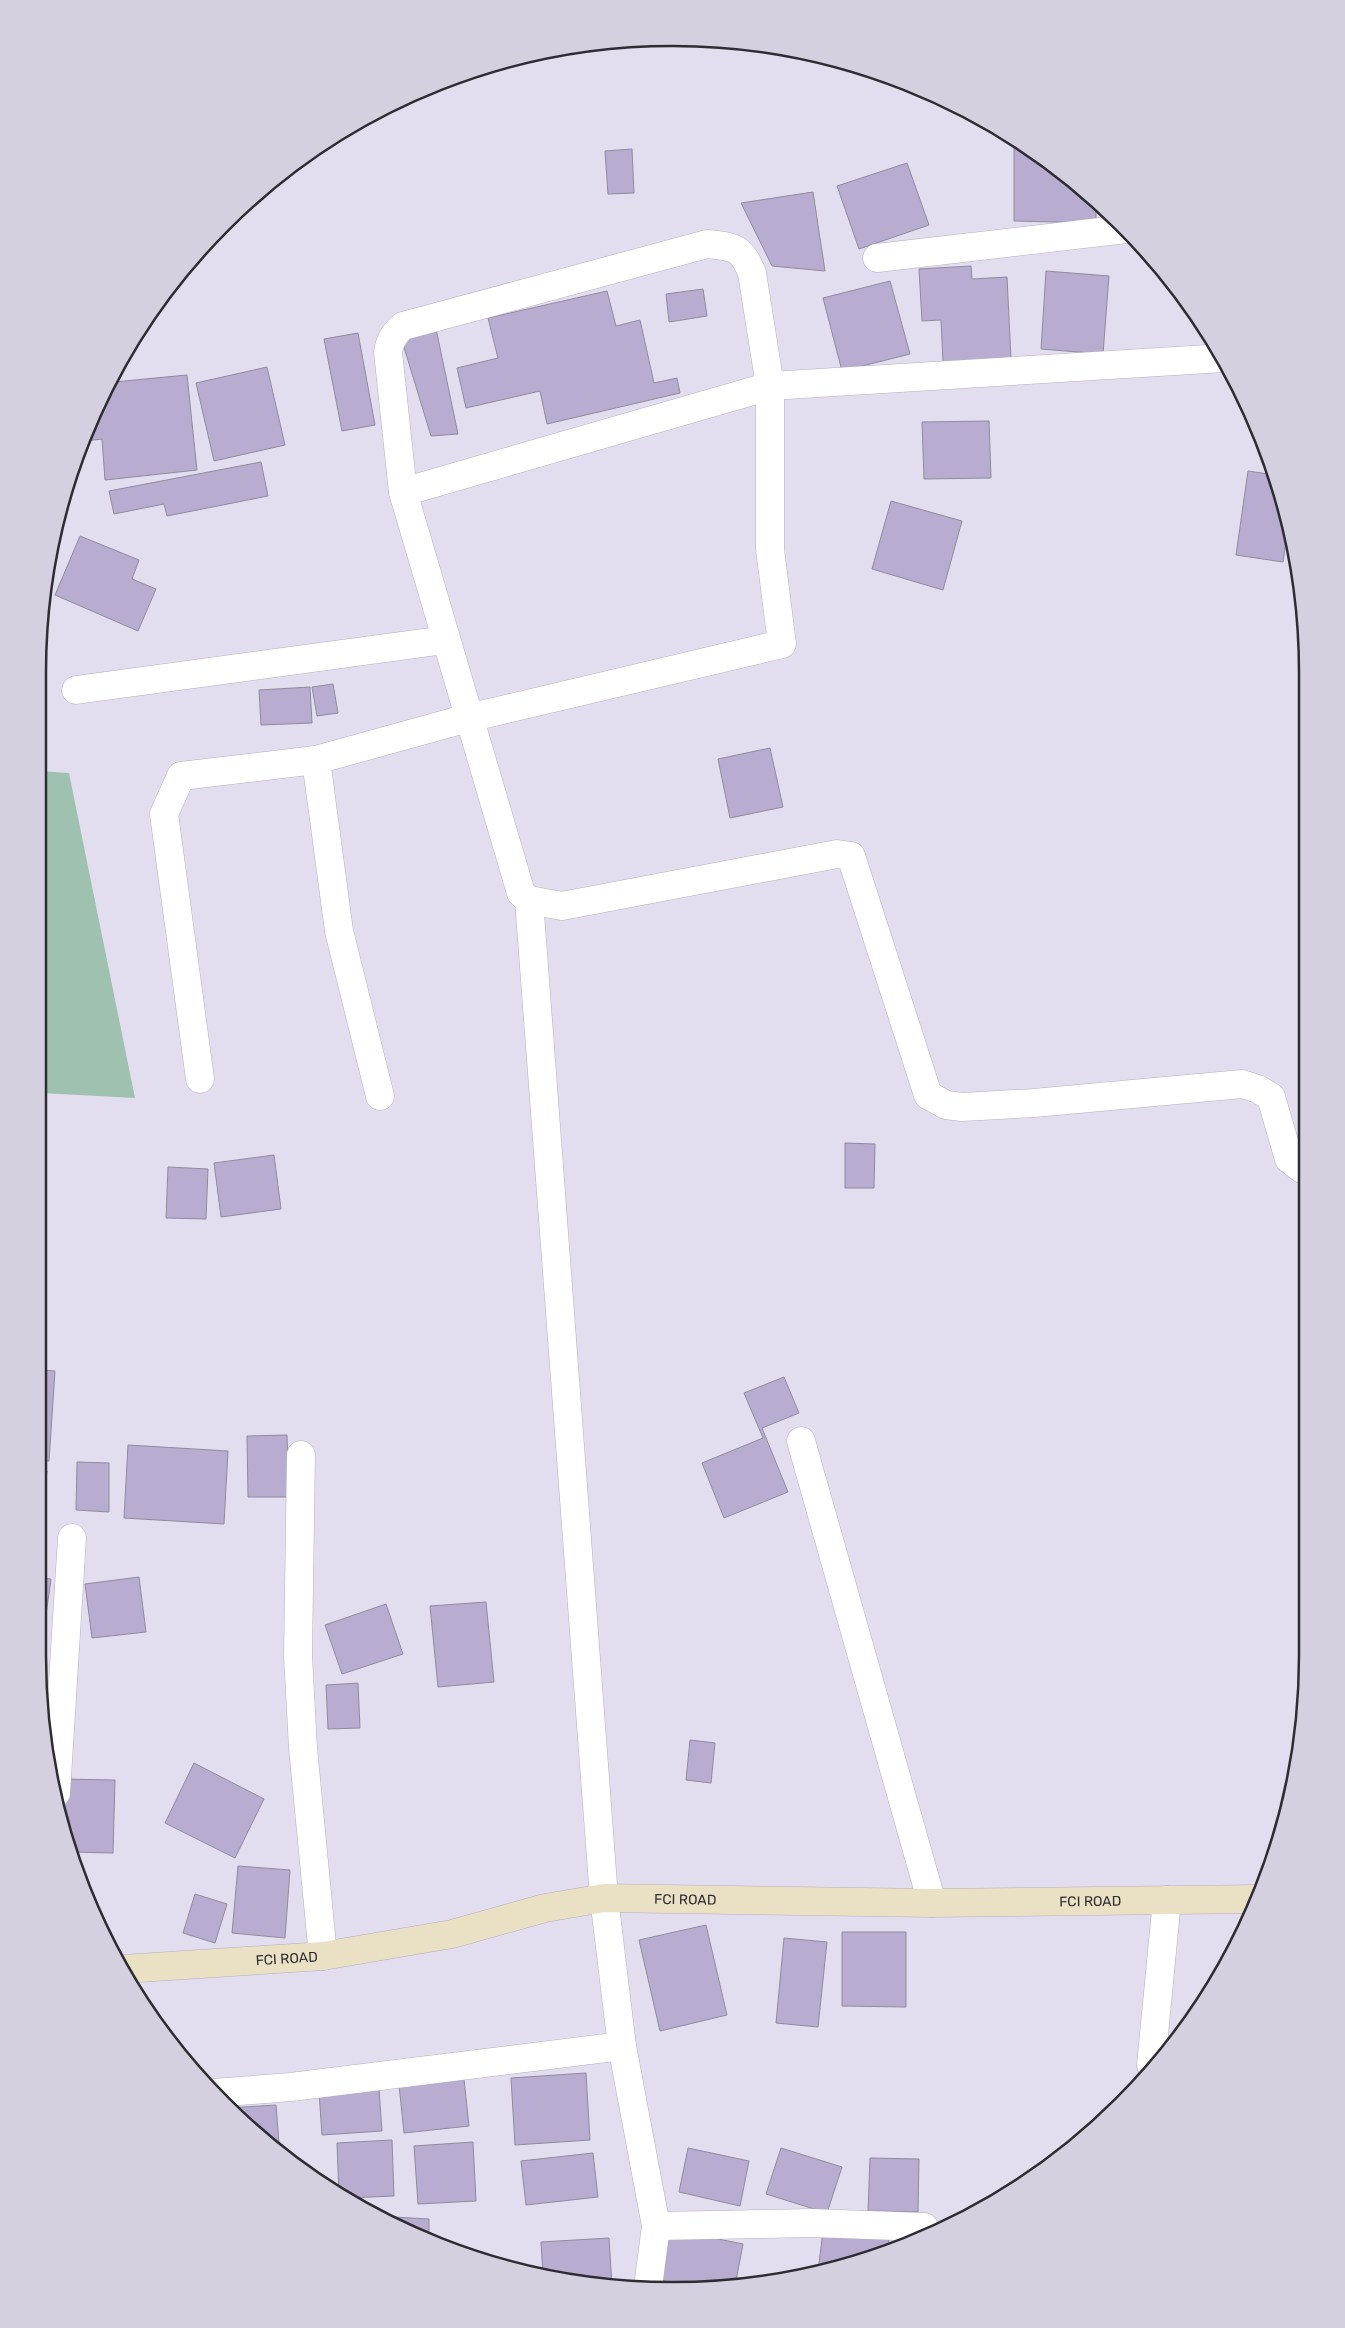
<svg xmlns="http://www.w3.org/2000/svg" width="1345" height="2328" font-family="Rubik,sans-serif">
<style>
.green{fill:#9fc1b0}
.building{fill:#b8add1;stroke:#908b9b}
.lines{fill:none;stroke-linecap:round;stroke-linejoin:round}
.street-casing{stroke:#b4afc0;stroke-width:29}
.secondary-casing{stroke:#b4afc0;stroke-width:29}
.street{stroke:#fff;stroke-width:28}
.secondary{stroke:#eae0c3;stroke-width:28}
.labels{text-anchor:middle;dominant-baseline:central;stroke-width:5;stroke-linejoin:round;paint-order:stroke}
.street-label{font-size:14px;fill:#2f2d34;stroke:#e3deef}
.rim{fill:none;stroke:#2f2d34;stroke-width:2.5}
</style>
<rect width="100%" height="100%" fill="#e3deef"/>
<!-- green -->
<polygon class="green" points="39,771 69,773 135,1098 41,1093"/>
<!-- building -->
<g class="building">
<polygon points="1014,139 1025,144 1096,203 1096,223 1014,221"/>
<polygon points="632,149 634,193 608,194 605,151"/>
<polygon points="907,163 929,225 859,249 837,186"/>
<polygon points="813,192 825,271 772,266 741,203"/>
<polygon points="971,266 972,279 1007,277 1011,359 943,362 941,320 922,321 919,269"/>
<polygon points="1046,271 1109,276 1103,354 1041,349"/>
<polygon points="890,281 910,354 842,371 823,298"/>
<polygon points="703,289 707,316 669,322 666,294"/>
<polygon points="607,291 616,326 640,320 654,383 677,378 680,393 547,424 540,391 466,408 457,368 498,358 488,318"/>
<polygon points="435,324 458,434 431,436 400,334"/>
<polygon points="358,333 375,425 342,431 324,339"/>
<polygon points="1208,336 1216,347 1210,348"/>
<polygon points="267,367 285,445 214,461 196,383"/>
<polygon points="187,375 197,470 105,480 102,439 85,441 114,382"/>
<polygon points="989,421 991,478 924,479 922,422"/>
<polygon points="261,462 268,496 167,516 164,504 114,514 109,491"/>
<polygon points="1248,471 1275,475 1287,534 1283,562 1236,555"/>
<polygon points="891,501 962,521 943,590 872,569"/>
<polygon points="80,536 139,560 132,579 156,589 138,631 55,595"/>
<polygon points="333,684 338,713 317,716 312,687"/>
<polygon points="310,687 312,723 261,725 259,690"/>
<polygon points="770,748 783,807 730,818 718,759"/>
<polygon points="41,1105 44,1106 42,1142 41,1142"/>
<polygon points="845,1143 875,1144 874,1188 845,1188"/>
<polygon points="274,1155 281,1209 221,1217 214,1163"/>
<polygon points="168,1167 208,1169 206,1219 166,1218"/>
<polygon points="42,1370 55,1371 49,1461 42,1461"/>
<polygon points="784,1377 799,1413 762,1428 788,1492 724,1518 702,1463 763,1438 744,1393"/>
<polygon points="287,1435 289,1497 248,1497 247,1436"/>
<polygon points="128,1445 228,1451 224,1524 124,1518"/>
<polygon points="77,1462 109,1463 109,1512 76,1510"/>
<polygon points="42,1470 47,1471 42,1524"/>
<polygon points="139,1577 146,1632 92,1638 85,1584"/>
<polygon points="42,1578 51,1579 46,1615 43,1615"/>
<polygon points="486,1602 494,1682 438,1687 430,1606"/>
<polygon points="386,1604 403,1654 342,1674 325,1625"/>
<polygon points="1306,1674 1306,1699 1300,1698"/>
<polygon points="358,1683 360,1728 328,1729 326,1685"/>
<polygon points="690,1740 715,1743 711,1783 686,1780"/>
<polygon points="194,1763 264,1799 235,1858 165,1823"/>
<polygon points="61,1779 115,1780 113,1853 69,1852 61,1815"/>
<polygon points="238,1866 290,1870 285,1938 232,1933"/>
<polygon points="195,1894 227,1904 215,1943 183,1933"/>
<polygon points="706,1925 727,2015 660,2031 639,1940"/>
<polygon points="842,1932 906,1932 906,2007 842,2006"/>
<polygon points="784,1938 827,1942 818,2027 776,2023"/>
<polygon points="586,2073 590,2140 515,2145 511,2078"/>
<polygon points="464,2079 469,2126 404,2133 399,2085"/>
<polygon points="379,2089 382,2131 322,2135 319,2092"/>
<polygon points="276,2105 279,2143 271,2143 228,2108"/>
<polygon points="392,2140 394,2196 345,2198 339,2195 337,2143"/>
<polygon points="473,2142 476,2201 418,2204 414,2146"/>
<polygon points="688,2148 749,2161 740,2206 679,2192"/>
<polygon points="781,2148 842,2167 827,2213 766,2194"/>
<polygon points="593,2153 598,2197 526,2205 521,2161"/>
<polygon points="870,2158 919,2159 918,2212 868,2211"/>
<polygon points="377,2216 429,2219 429,2239 392,2225"/>
<polygon points="668,2229 743,2244 735,2286 706,2289 659,2280"/>
<polygon points="823,2231 889,2239 888,2251 818,2272"/>
<polygon points="609,2238 612,2286 590,2285 543,2276 541,2242"/>
</g>
<g class="lines">
<defs>
<g id="street">
<polyline points="877,258 1126,229"/>
<polyline points="403,492 770,386 1224,358"/>
<polyline points="76,690 445,640"/>
<polyline points="316,760 339,931 380,1096"/>
<polyline points="529,900 604,1898 622,2046 656,2226 648,2287"/>
<path d="M200,1079L164,814L181,776L316,760L468,718L782,644L770,549V386L752,273C741,246 734,247 707,244L403,326C394,334 390,340 388,352L403,492L521,893L529,900L562,906L837,854L851,856L928,1095L946,1105L962,1107L1034,1103L1242,1084L1258,1089L1271,1097L1289,1159L1302,1169H1306"/>
<polyline points="801,1441 932,1903"/>
<polyline points="301,1455 298,1656 303,1748 323,1956"/>
<polyline points="56,1793 72,1538"/>
<polyline points="1151,2065 1167,1900"/>
<polyline points="213,2093 291,2087 622,2046"/>
<polyline points="656,2226 812,2223 924,2227"/>
</g>
<g id="secondary">
<path id="s1" d="M123,1969L323,1956L452,1934L545,1908L604,1898L932,1903L1255,1899"/>
</g>
</defs>
<!-- street casing -->
<use href="#street" class="street-casing"/>
<!-- secondary casing -->
<use href="#secondary" class="secondary-casing"/>
<!-- street -->
<use href="#street" class="street"/>
<!-- secondary -->
<use href="#secondary" class="secondary"/>
</g>
<g class="labels">
<!-- street labels -->
<g class="street-label">
<text stroke="none"><textPath href="#s1" startOffset="569">FCI ROAD</textPath></text>
<text stroke="none"><textPath href="#s1" startOffset="974">FCI ROAD</textPath></text>
<text stroke="none"><textPath href="#s1" startOffset="164">FCI ROAD</textPath></text>
</g>
</g>
<!-- crop -->
<path d="M0 0H1345V2328H0ZM672 46H673A626 626 0 0 1 1299 672V1656A626 626 0 0 1 673 2282H672A626 626 0 0 1 46 1656V672A626 626 0 0 1 672 46Z" fill="#d5d0e0" fill-rule="evenodd"/>
<path class="rim" d="M672 46H673A626 626 0 0 1 1299 672V1656A626 626 0 0 1 673 2282H672A626 626 0 0 1 46 1656V672A626 626 0 0 1 672 46Z"/>
</svg>
